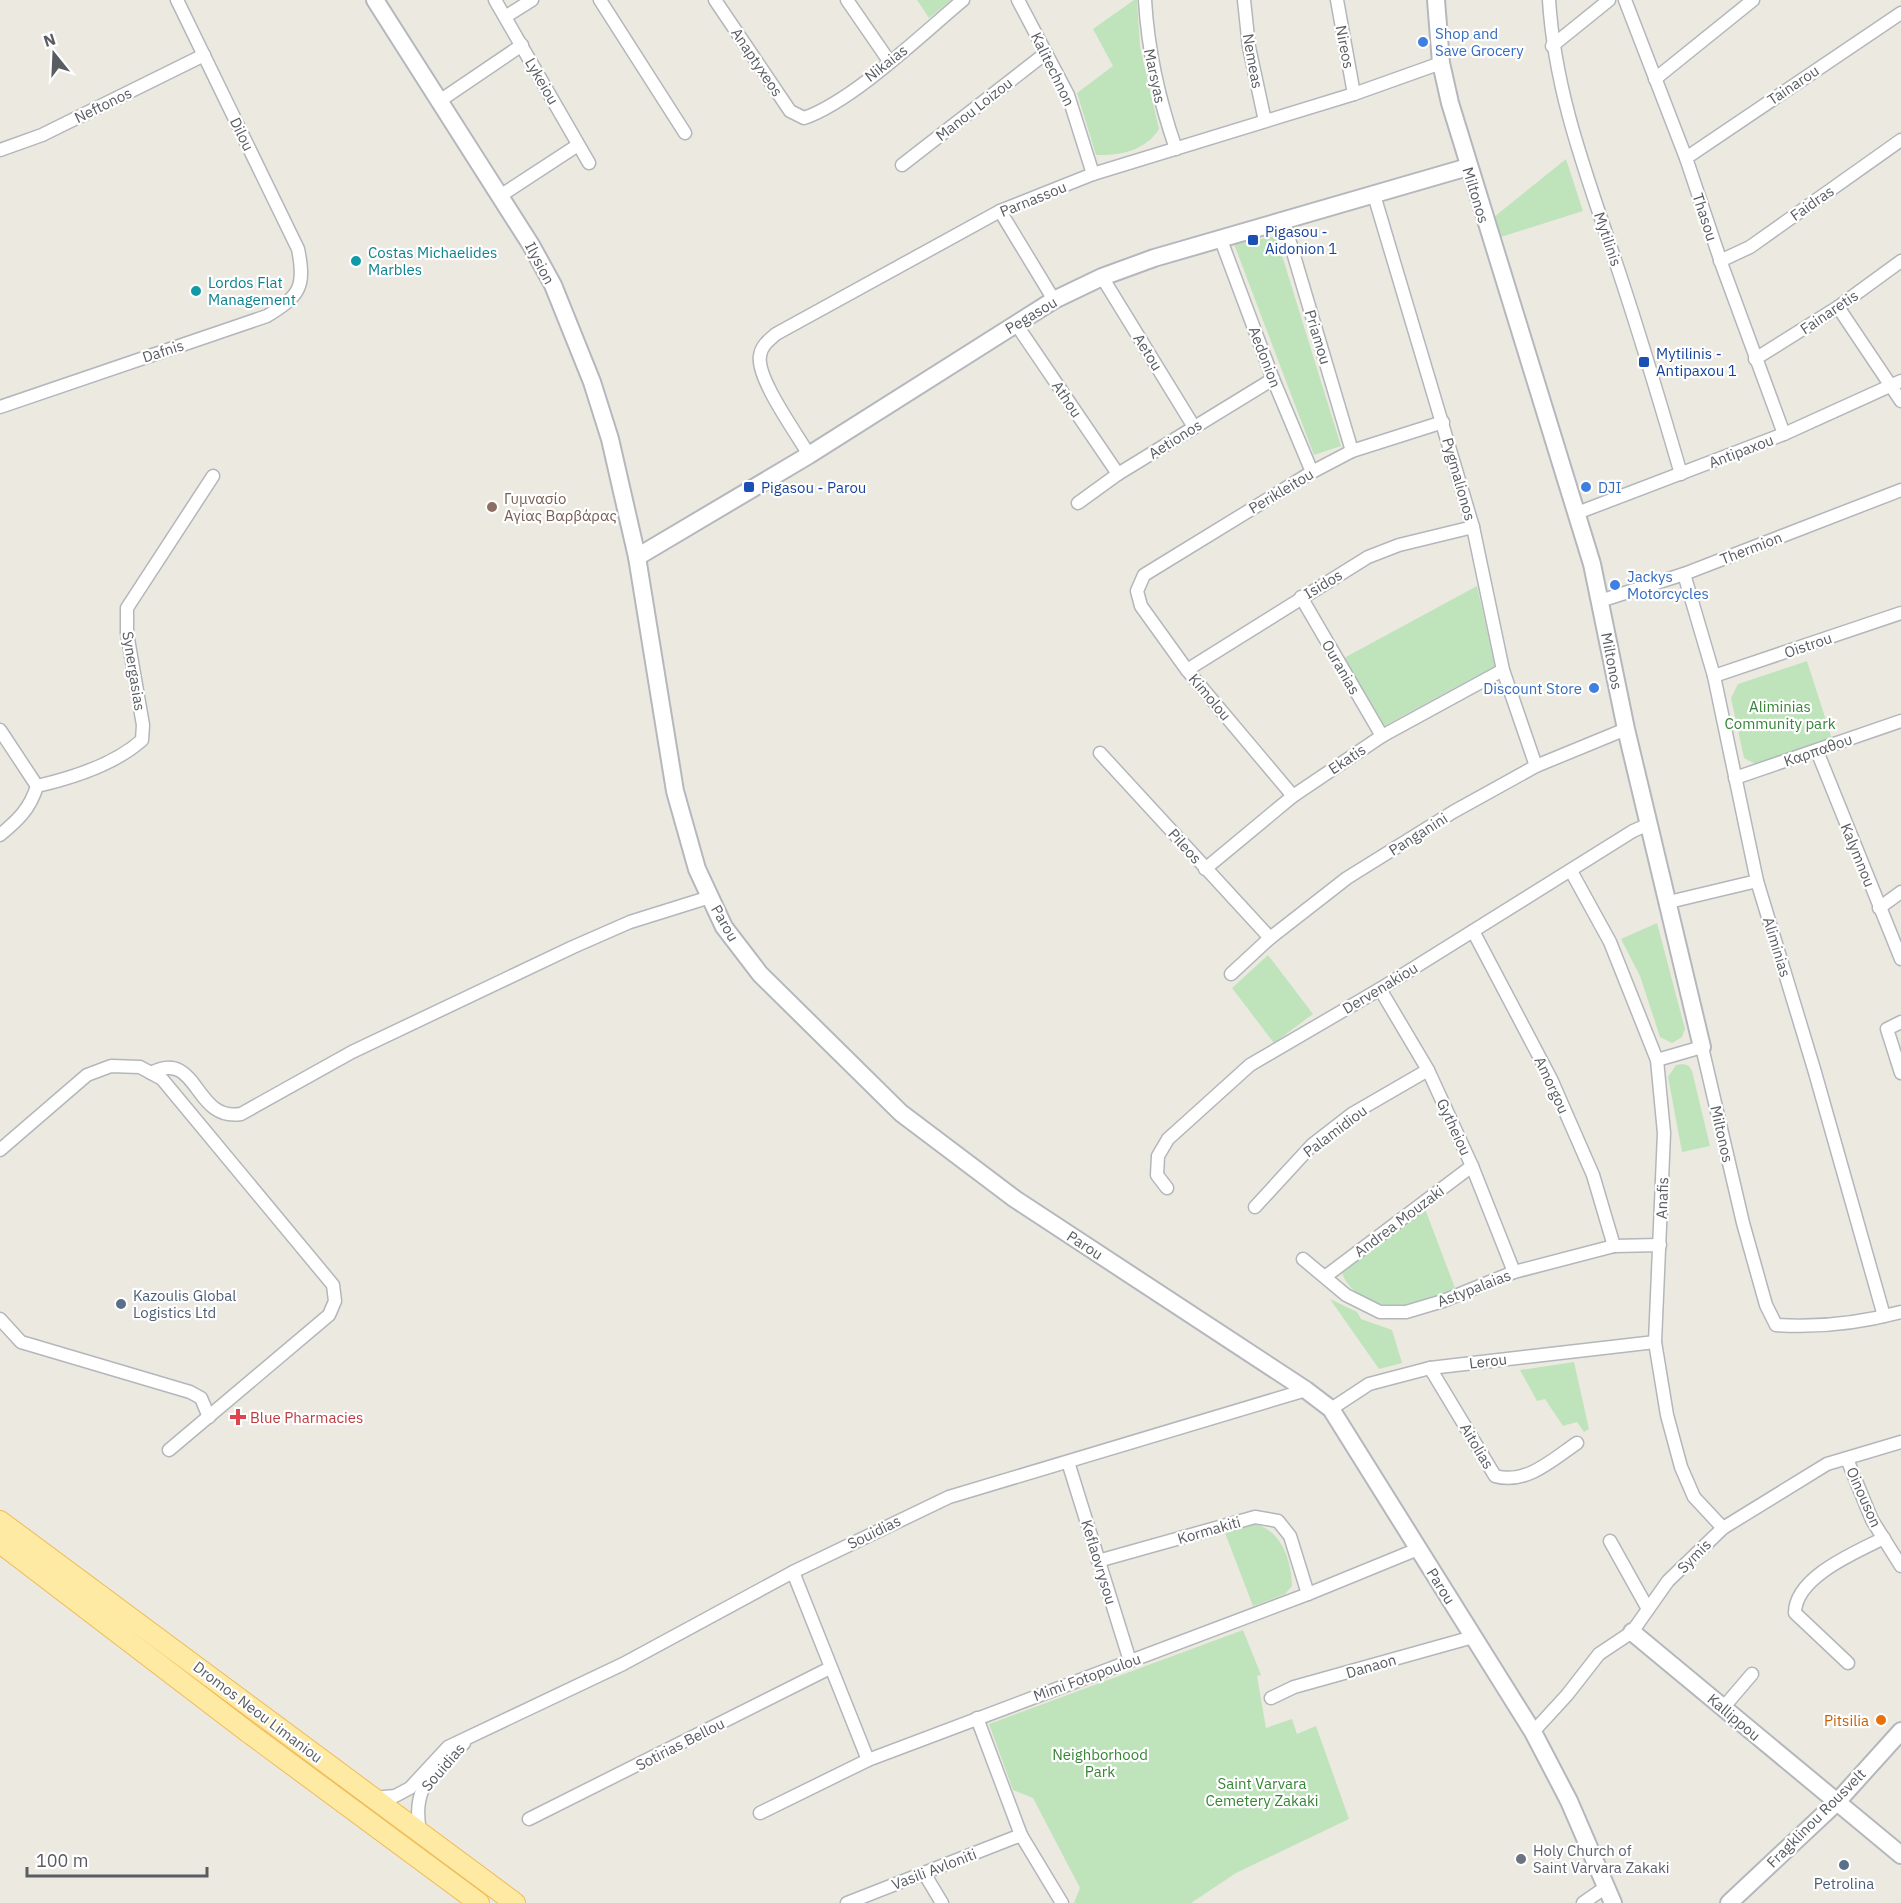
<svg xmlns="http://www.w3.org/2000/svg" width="1901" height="1903" font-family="'IBM Plex Sans',sans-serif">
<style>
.green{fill:#bfe4bc}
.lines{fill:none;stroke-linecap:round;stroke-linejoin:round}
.street-casing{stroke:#b3b7bb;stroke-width:15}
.secondary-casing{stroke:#b4b8bd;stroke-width:20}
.primary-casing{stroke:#f0bb56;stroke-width:22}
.street{stroke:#fff;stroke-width:12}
.secondary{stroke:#fff;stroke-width:16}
.primary{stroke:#feeaa3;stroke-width:20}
.shop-dot{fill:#3f7fe0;stroke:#fff;stroke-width:2}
.transit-dot{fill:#1a4fb4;stroke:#fff;stroke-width:2}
.culture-dot{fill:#0f9aa8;stroke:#fff;stroke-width:2}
.education-dot{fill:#8d6e63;stroke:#fff;stroke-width:2}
.service-dot{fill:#5c6f8a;stroke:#fff;stroke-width:2}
.health-dot{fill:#e0444e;stroke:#fff;stroke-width:2}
.food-dot{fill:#e8710a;stroke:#fff;stroke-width:2}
.worship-dot{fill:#6b7280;stroke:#fff;stroke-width:2}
.labels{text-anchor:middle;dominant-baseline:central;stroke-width:4.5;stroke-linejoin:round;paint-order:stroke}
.shop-label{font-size:15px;fill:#366cbe;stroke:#fff;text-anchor:start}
.street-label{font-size:15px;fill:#595d62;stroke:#fff}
.transit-label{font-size:15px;fill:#164399;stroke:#fff;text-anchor:start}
.culture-label{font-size:15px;fill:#0d838f;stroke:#fff;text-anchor:start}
.education-label{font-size:15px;fill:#785e54;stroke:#fff;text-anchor:start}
.park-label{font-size:15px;fill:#368535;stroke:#fff}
.service-label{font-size:15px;fill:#4e5e75;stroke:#fff;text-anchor:start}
.health-label{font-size:15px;fill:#be3a42;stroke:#fff;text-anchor:start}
.food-label{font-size:15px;fill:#c56008;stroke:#fff;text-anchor:end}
.worship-label{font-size:15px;fill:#5b616d;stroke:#fff;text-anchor:start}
</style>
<rect width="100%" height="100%" fill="#ece9e0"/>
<!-- green -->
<g class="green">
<polygon points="917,0 951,0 929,18"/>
<path d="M1134,0H1137L1140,47L1159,129C1146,150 1121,156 1096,155L1077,93L1113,66L1093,29Z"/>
<polygon points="1566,159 1583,211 1501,237 1494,217"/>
<polygon points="1276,236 1341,446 1314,455 1234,244"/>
<polygon points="1477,586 1495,666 1384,726 1344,658"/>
<polygon points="1807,661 1833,742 1757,765 1744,758 1731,698 1738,684"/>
<polygon points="1657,923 1685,1029 1682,1037 1672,1043 1660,1037 1640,976 1621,939"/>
<polygon points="1268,955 1313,1014 1274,1043 1232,988"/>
<polygon points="1683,1064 1689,1066 1692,1071 1710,1146 1682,1152 1668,1077 1676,1065"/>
<path d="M1424,1206L1455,1288C1440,1293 1421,1305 1405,1307C1382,1309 1350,1296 1342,1273Z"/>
<polygon points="1330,1299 1357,1312 1361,1319 1392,1330 1402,1363 1379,1369"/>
<polygon points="1574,1362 1589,1429 1584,1432 1577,1422 1563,1426 1545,1399 1537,1401 1520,1370"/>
<path d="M1255,1524C1282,1531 1291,1560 1292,1586L1285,1594L1253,1606L1225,1533Z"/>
<polygon points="1243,1630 1261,1675 1257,1676 1266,1728 1292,1719 1297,1734 1316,1726 1349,1819 1236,1873 1191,1903 1074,1903 1080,1888 1033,1798 1013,1790 989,1724"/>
</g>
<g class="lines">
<defs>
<g id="street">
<polyline points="495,0 589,163"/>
<polyline points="600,0 685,133"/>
<path d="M715,0L790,111L804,118C853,101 921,35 963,0"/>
<polyline points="847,0 889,61"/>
<polyline points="1018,0 1068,95 1093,174"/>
<path d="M1145,0C1148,52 1159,100 1176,149"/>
<polyline points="1244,0 1249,47 1265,121"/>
<polyline points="1337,0 1354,94"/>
<path d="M1549,0C1555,93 1586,173 1615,260C1639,331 1660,402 1681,474"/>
<polyline points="1625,0 1686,158 1723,268 1784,434"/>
<polyline points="505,17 532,0"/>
<polyline points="1552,46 1609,0"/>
<polyline points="1655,79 1753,0"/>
<polyline points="438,102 522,45"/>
<polyline points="0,150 42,135 204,55"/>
<polyline points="1686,158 1901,13"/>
<polyline points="902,165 1046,53"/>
<polyline points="1374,195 1473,527 1503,670 1536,766"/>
<polyline points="500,196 578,145"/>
<polyline points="1000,211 1054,300"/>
<polyline points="1284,222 1352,451"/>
<polyline points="1221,240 1273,379 1312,472"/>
<polyline points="1720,261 1750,247 1901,140"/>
<polyline points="1102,277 1194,427"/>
<polyline points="1838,307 1901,401"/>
<polyline points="1016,324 1118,474"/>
<polyline points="1755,359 1838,307 1901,261"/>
<path d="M0,407L267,316C299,296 306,288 298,249L177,0"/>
<path d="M809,455C797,434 756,378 760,356C761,346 769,340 776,334L1000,211L1093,174L1354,94L1441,63"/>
<polyline points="1078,503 1118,474 1273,379"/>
<polyline points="1577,513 1784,434 1901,381"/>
<polyline points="1684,574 1714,676 1757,881 1814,1069 1884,1316"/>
<polyline points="1301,597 1382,736"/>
<polyline points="1600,601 1684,574 1901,490"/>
<polyline points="1187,670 1368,557 1399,545 1473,527"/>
<polyline points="1714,676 1901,613"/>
<polyline points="0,730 37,786"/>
<polyline points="1817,751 1901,959"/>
<polyline points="1100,753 1270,938"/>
<polyline points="1735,778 1901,721"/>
<path d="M37,786C72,778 114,765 142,740L143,725L127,633V608L213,476"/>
<polyline points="1293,796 1187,670 1141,606 1137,591 1144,575 1312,472 1352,451 1443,422"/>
<path d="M0,835C18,820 30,809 37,786"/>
<polyline points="1205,869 1293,796 1382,736 1503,670"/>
<polyline points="1571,871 1610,942 1657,1060 1664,1133 1655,1342 1667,1415 1681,1467 1694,1497 1723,1528"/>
<polyline points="1669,902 1757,881"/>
<polyline points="1879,908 1901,892"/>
<polyline points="1473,931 1551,1079 1593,1175 1614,1246"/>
<polyline points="1231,974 1270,938 1347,878 1453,812 1536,766 1626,729"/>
<polyline points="1380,989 1428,1070 1472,1166 1514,1272"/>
<polyline points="1901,1022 1887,1029 1901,1073"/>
<path d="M1657,1060L1702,1047L1743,1223L1766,1305L1776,1325C1819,1328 1860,1323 1901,1312"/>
<path d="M151,1073C199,1048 193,1122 241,1114L352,1052L573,947L630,922L710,897"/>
<polyline points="0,1150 87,1075 111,1066 140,1067 162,1079 333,1285 335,1301 329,1315 169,1450"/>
<polyline points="1167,1188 1157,1175 1158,1156 1168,1139 1250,1065 1380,989 1633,831 1649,824"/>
<polyline points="1255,1207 1312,1145 1352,1114 1428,1070"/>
<polyline points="1303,1259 1346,1295 1380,1312 1406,1312 1443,1301 1514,1272 1614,1246 1660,1245"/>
<polyline points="1326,1276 1472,1166"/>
<polyline points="0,1319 21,1342 190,1392 201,1398 209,1417"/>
<path d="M1430,1368L1495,1476C1526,1485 1552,1460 1577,1443"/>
<polyline points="1331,1409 1369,1384 1430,1368 1655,1342"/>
<polyline points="1847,1459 1872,1520 1901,1566"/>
<polyline points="1068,1462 1130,1661"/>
<polyline points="1610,1541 1648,1609"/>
<polyline points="1098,1561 1255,1517 1278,1521 1290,1536 1308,1594"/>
<polyline points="793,1572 868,1760"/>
<path d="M1848,1663L1795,1613C1795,1577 1856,1552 1884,1538"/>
<polyline points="1271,1698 1294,1687 1473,1637"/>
<polyline points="1723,1708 1752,1674"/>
<polyline points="977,1718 1021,1835 1062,1903"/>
<polyline points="1533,1732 1567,1695 1599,1654 1632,1632 1668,1581 1723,1528 1827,1464 1901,1442"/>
<polyline points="374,1798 395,1796 410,1788 448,1747 623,1664 793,1572 949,1497 1306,1390"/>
<polyline points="760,1813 868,1760 1308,1594 1418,1549"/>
<polyline points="529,1819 830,1668"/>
<path d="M420,1831C411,1784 434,1775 464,1743"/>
<polyline points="924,1873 942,1903"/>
<polyline points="847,1903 1021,1835"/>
<polyline points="1583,1903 1606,1887"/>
</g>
<g id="secondary">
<polyline points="375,0 531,245 553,285 592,382 610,439 637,557 675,791 697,869 724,927 760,974 901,1113 1015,1199 1306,1390 1331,1409 1533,1732 1569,1801 1613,1903"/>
<polyline points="1436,0 1441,63 1450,103 1592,564 1626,729 1702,1047"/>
<polyline points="637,557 809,455 1054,300 1102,277 1154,258 1468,167"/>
<polyline points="1632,1632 1901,1855"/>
<polyline points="1729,1903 1837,1802 1901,1731"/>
</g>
<g id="primary">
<polyline points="0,1521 515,1903"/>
<polyline points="0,1543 249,1733 479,1903"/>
</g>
</defs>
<!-- street casing -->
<use href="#street" class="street-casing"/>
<!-- secondary casing -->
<use href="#secondary" class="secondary-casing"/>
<!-- primary casing -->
<use href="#primary" class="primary-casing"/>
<!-- street -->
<use href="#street" class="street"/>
<!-- secondary -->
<use href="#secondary" class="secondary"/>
<!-- primary -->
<use href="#primary" class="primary"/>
</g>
<!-- markers -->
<g class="shop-dot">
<circle cx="1423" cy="42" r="6"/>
<circle cx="1586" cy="487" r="6"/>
<circle cx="1615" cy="585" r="6"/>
<circle cx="1594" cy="688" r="6"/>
</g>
<g class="transit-dot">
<rect x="1247" y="234" width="12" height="12" rx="3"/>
<rect x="1638" y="356" width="12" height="12" rx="3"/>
<rect x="743" y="481" width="12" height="12" rx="3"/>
</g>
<g class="culture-dot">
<circle cx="356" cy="261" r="6"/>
<circle cx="196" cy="291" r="6"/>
</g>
<circle class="education-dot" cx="492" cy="507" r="6"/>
<g class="service-dot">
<circle cx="121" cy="1304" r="6"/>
<circle cx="1844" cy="1865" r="6"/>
</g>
<path class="health-dot" d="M235 1408h6v6h6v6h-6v6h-6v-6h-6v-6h6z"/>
<circle class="food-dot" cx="1881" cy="1720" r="6"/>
<circle class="worship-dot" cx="1521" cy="1859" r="6"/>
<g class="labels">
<!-- shop labels -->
<g class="shop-label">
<text x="1435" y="33">Shop and<tspan x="1435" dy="17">Save Grocery</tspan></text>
<text x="1598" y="487">DJI</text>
<text x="1627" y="576">Jackys<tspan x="1627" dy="17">Motorcycles</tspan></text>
<text x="1582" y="688" text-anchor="end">Discount Store</text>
</g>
<!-- street labels -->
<g class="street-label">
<text transform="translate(1345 47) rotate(79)">Nireos</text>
<text transform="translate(1253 61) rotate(80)">Nemeas</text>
<text transform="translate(757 62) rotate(56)">Anaptyxeos</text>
<text transform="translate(886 63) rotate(-38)">Nikaias</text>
<text transform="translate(1053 69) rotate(64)">Kalitechnon</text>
<text transform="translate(1155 76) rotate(78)">Marsyas</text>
<text transform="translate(542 81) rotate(60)">Lykeiou</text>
<text transform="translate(1793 85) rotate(-34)">Tainarou</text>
<text transform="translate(103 105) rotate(-26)">Neftonos</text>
<text transform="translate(974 109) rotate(-38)">Manou Loizou</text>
<text transform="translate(242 134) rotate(64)">Dilou</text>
<text transform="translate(1476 195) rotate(73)">Miltonos</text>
<text transform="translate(1033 199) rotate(-22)">Parnassou</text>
<text transform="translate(1812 203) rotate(-35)">Faidras</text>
<text transform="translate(1705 217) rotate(72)">Thasou</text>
<text transform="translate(1608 239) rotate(71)">Mytilinis</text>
<text transform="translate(540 263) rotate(62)">Ilysion</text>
<text transform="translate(1829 312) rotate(-34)">Fainaretis</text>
<text transform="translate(1031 315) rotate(-31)">Pegasou</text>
<text transform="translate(1318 337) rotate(73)">Priamou</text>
<text transform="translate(163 351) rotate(-18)">Dafnis</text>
<text transform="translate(1148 352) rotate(58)">Aetou</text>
<text transform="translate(1265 357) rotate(69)">Aedonion</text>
<text transform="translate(1067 399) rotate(56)">Athou</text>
<text transform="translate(1175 439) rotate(-32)">Aetionos</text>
<text transform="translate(1741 451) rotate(-21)">Antipaxou</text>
<text transform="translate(1459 479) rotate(74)">Pygmalionos</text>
<text transform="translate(1281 491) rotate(-31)">Perikleitou</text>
<text transform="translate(1751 548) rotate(-21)">Thermion</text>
<text transform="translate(1323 584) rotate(-31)">Isidos</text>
<text transform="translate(1808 645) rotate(-19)">Oistrou</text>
<text transform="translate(1612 661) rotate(79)">Miltonos</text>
<text transform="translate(1341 667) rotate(60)">Ouranias</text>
<text transform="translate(134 671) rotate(81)">Synergasias</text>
<text transform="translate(1210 697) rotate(50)">Kimolou</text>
<text transform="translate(1818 750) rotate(-19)">Καρπαθου</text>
<text transform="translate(1347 759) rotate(-34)">Ekatis</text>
<text transform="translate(1418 834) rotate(-32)">Panganini</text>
<text transform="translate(1185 846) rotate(48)">Pileos</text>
<text transform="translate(1858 855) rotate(68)">Kalymnou</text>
<text transform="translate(725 923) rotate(60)">Parou</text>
<text transform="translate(1777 947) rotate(73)">Aliminias</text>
<text transform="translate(1380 988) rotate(-31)">Dervenakiou</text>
<text transform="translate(1552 1085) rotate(65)">Amorgou</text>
<text transform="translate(1454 1127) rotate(65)">Gytheiou</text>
<text transform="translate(1335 1131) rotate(-37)">Palamidiou</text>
<text transform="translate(1722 1134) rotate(77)">Miltonos</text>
<text transform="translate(1662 1198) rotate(-88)">Anafis</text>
<text transform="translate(1399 1221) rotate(-37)">Andrea Mouzaki</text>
<text transform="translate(1085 1245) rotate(33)">Parou</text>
<text transform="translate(1474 1288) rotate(-21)">Astypalaias</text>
<text transform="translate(1488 1361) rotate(-7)">Lerou</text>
<text transform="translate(1477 1446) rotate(59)">Aitolias</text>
<text transform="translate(1864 1497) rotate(66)">Oinouson</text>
<text transform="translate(1209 1530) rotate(-16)">Kormakiti</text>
<text transform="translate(874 1532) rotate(-26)">Souidias</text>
<text transform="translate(1694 1556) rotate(-45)">Symis</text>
<text transform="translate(1099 1562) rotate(73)">Keflaovrysou</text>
<text transform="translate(1441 1586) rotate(58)">Parou</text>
<text transform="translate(1371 1666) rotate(-16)">Danaon</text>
<text transform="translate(1087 1677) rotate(-20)">Mimi Fotopoulou</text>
<text transform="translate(258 1712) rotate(37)">Dromos Neou Limaniou</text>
<text transform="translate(1734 1717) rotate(40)">Kallippou</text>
<text transform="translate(680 1744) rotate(-27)">Sotirias Bellou</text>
<text transform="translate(443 1767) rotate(-49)">Souidias</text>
<text transform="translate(1816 1818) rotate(-45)">Fragklinou Rousvelt</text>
<text transform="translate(934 1869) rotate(-21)">Vasili Avloniti</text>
</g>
<!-- transit labels -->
<g class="transit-label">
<text x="1265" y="231">Pigasou -<tspan x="1265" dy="17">Aidonion 1</tspan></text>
<text x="1656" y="353">Mytilinis -<tspan x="1656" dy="17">Antipaxou 1</tspan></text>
<text x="761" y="487">Pigasou - Parou</text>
</g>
<!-- culture labels -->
<g class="culture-label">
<text x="368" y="252">Costas Michaelides<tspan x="368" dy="17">Marbles</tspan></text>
<text x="208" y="282">Lordos Flat<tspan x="208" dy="17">Management</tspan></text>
</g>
<!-- education labels -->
<g class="education-label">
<text x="504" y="498">Γυμνασίο<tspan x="504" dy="17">Αγίας Βαρβάρας</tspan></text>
</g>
<!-- park labels -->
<g class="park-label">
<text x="1780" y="706">Aliminias<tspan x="1780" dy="17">Community park</tspan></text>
<text x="1100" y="1754">Neighborhood<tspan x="1100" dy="17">Park</tspan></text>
<text x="1262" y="1783">Saint Varvara<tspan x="1262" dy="17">Cemetery Zakaki</tspan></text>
</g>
<!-- service labels -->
<g class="service-label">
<text x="133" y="1295">Kazoulis Global<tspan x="133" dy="17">Logistics Ltd</tspan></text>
<text x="1844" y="1883" text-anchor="middle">Petrolina</text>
</g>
<!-- health labels -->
<g class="health-label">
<text x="250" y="1417">Blue Pharmacies</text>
</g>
<!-- food labels -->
<g class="food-label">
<text x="1869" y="1720">Pitsilia</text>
</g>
<!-- worship labels -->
<g class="worship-label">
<text x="1533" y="1850">Holy Church of<tspan x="1533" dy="17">Saint Varvara Zakaki</tspan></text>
</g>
</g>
<!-- north arrow -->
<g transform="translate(54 54) rotate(342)" stroke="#ffffff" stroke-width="4.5" paint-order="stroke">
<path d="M0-4.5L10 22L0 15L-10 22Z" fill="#595d62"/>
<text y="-9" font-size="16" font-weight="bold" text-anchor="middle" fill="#595d62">N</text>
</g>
<!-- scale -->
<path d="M27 1867v9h180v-9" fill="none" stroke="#595d62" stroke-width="3"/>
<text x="36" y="1867" font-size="18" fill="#595d62" stroke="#ffffff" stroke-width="4.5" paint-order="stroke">100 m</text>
</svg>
